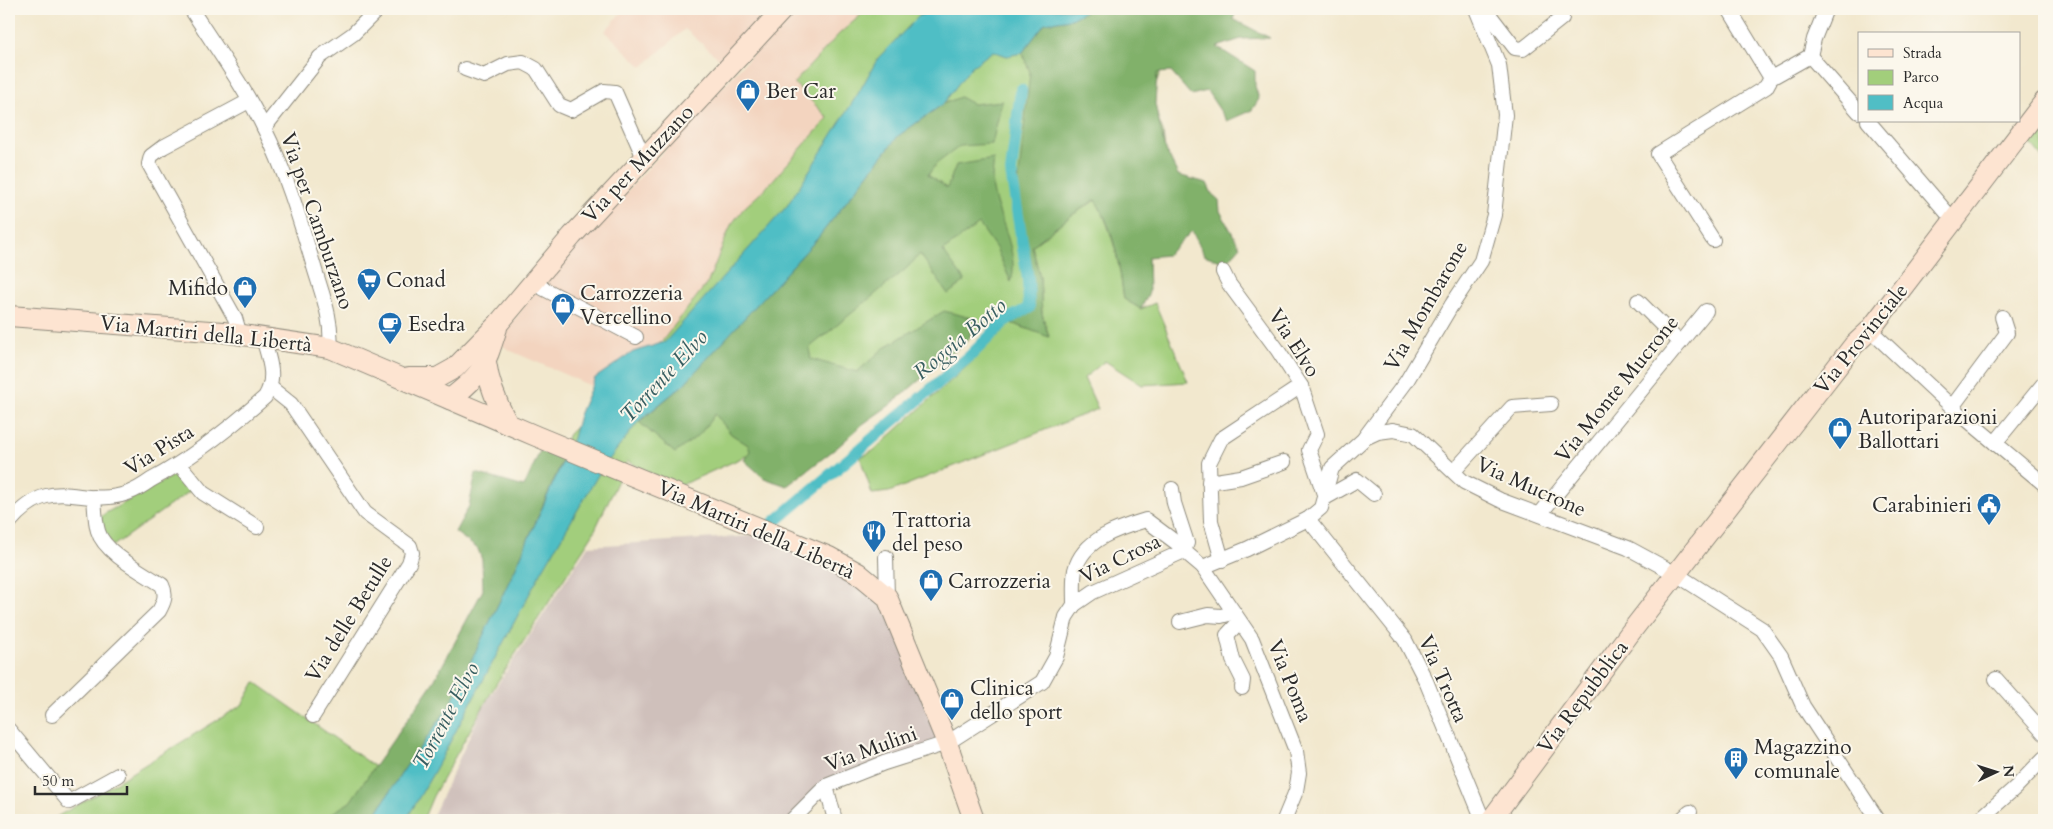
<svg xmlns="http://www.w3.org/2000/svg" width="2053" height="829" font-family="Cardo,serif">
<style>
.built{fill:#f3d4bf}
.industrial{fill:#cfc0bb}
.green{fill:#a2ce7b;stroke:#667c53}
.forest{fill:#81b16b;stroke:#566e4b}
.water{fill:#50bec5;stroke:#3e7478}
.lines{fill:none;stroke-linecap:round;stroke-linejoin:round}
.canal{stroke:#50bec5;stroke-width:12}
.street-casing{stroke:#8e8a7c;stroke-width:16}
.secondary-casing{stroke:#8e8a7c;stroke-width:22}
.street{stroke:#fff;stroke-width:14}
.secondary{stroke:#fde4d1;stroke-width:20}
.labels{text-anchor:middle;dominant-baseline:central;stroke-width:4;stroke-linejoin:round;paint-order:stroke}
.poi-label{font-size:21px;fill:#2b2b2b;stroke:#fbf7ec;text-anchor:start}
.street-label{font-size:21px;fill:#2b2b2b;stroke:#fbf7ec}
.water-label{font-size:22px;font-style:italic;fill:#385e61;stroke:#fbf7ec}
</style>
<rect width="100%" height="100%" fill="#fbf7ec"/>
<filter id="ink" filterUnits="userSpaceOnUse"><feTurbulence type="fractalNoise" baseFrequency=".02" numOctaves="2"/><feDisplacementMap in="SourceGraphic" scale="10" xChannelSelector="R" yChannelSelector="G"/><feConvolveMatrix kernelMatrix="1 2 1 2 8 2 1 2 1" color-interpolation-filters="sRGB"/></filter>
<filter id="wash" filterUnits="userSpaceOnUse"><feTurbulence type="fractalNoise" baseFrequency=".0096" numOctaves="4" result="noise"/><feDisplacementMap in="SourceGraphic" scale="20" xChannelSelector="R" yChannelSelector="G"/><feGaussianBlur stdDeviation="1.12" result="paint"/><feColorMatrix in="noise" values="0 0 0 0 0 0 0 0 0 0 0 0 0 0 0 0 0 1.4 0 .05"/><feComposite in="paint" operator="in"/></filter>
<g filter="url(#wash)">
<rect width="100%" height="100%" fill="#f2e8ce"/>
<!-- built -->
<g class="built">
<polygon points="625,9 773,9 722,61 685,29 642,67 605,31"/>
<polygon points="794,9 936,9 665,343 595,378 591,386 509,350 497,342 535,292"/>
</g>
<!-- industrial -->
<polygon class="industrial" points="767,535 829,565 883,599 941,742 826,783 789,820 431,820 483,707 588,546"/>
<!-- green -->
<g class="green">
<polygon points="868,9 1219,9 1160,72 1151,101 1163,132 1166,162 1107,183 1018,229 1027,305 1006,320 969,332 832,445 774,482 746,456 677,487 627,461 593,534 496,684 433,796 423,820 51,820 102,791 242,705 255,682 384,773 532,513 569,434 663,340 708,282 731,225 744,208 765,189 828,118 794,83 839,34"/>
<polygon points="2044,124 2044,160 2030,143"/>
<path d="M1096,200C1114,234 1119,262 1124,299L1141,309L1155,303L1188,382L1142,385L1105,361L1084,378L1098,409L889,492L872,494L860,457L873,451L975,359L1011,323L1049,336L1042,314L1040,277L1032,246L1072,215Z"/>
<polygon points="174,475 181,476 193,489 113,546 102,530 100,518 104,514"/>
</g>
<!-- forest -->
<g class="forest">
<path d="M1089,9H1237L1233,19L1270,38L1241,39L1217,47L1255,71V86L1259,99L1252,110L1227,121L1207,91L1191,95L1171,72L1157,73L1155,104L1164,146L1178,175L1207,183L1212,194L1219,200L1220,211L1240,247L1226,263L1204,255L1192,231L1167,255L1148,257L1149,292L1141,309L1124,299C1119,265 1115,230 1095,200L1072,215L1032,246L1040,277L1042,314L1049,337L1011,323L1031,309L1030,278L1017,194L1030,72L1022,53L1045,23L1071,19Z"/>
<path d="M960,97L973,104L1002,101L992,144L960,146L936,164L928,175L947,188L956,165L994,159C993,169 991,180 993,190C998,217 1020,254 1011,282L996,248L979,224L943,251L965,281L948,294L920,254L907,268L809,348L811,359L857,372L884,348L944,311L972,318L970,338L890,405L863,424L839,446L787,486L764,478L744,460L750,451L748,445L731,434L715,414L700,434L675,453L639,422L683,385L817,239L898,136L943,104Z"/>
<polygon points="540,451 563,459 516,567 449,707 403,771 372,820 321,820 350,802 434,681 483,590 482,560 478,549 455,532 469,506 476,473 524,487"/>
</g>
<!-- water -->
<polygon class="water" points="936,9 1089,9 1071,19 1045,23 1022,53 1007,56 993,51 971,67 943,104 898,136 817,239 683,385 639,421 601,470 539,576 435,770 406,820 372,820 403,771 449,707 516,567 573,438 579,415 595,378 633,352 665,342 787,206 859,92 878,58 919,16"/>
<g class="lines">
<!-- canal -->
<polyline class="canal" points="772,524 970,356 1006,320 1029,308 1028,279 1011,172 1021,90"/>
</g>
</g>
<g filter="url(#ink)">
<g class="lines">
<defs>
<g id="street">
<path d="M191,9C216,48 244,86 264,128C286,172 300,220 314,267C322,294 333,320 330,348"/>
<polyline points="1485,9 1515,48 1523,49 1562,18"/>
<polyline points="1729,9 1771,78"/>
<polyline points="1810,56 1859,112"/>
<polyline points="1810,56 1814,39 1826,9"/>
<polyline points="465,69 484,76 508,64 523,62 536,69 559,105 571,110 604,91 615,92 644,158"/>
<polyline points="1868,121 1954,221"/>
<polyline points="264,128 320,57 353,34 378,9"/>
<polyline points="1713,240 1658,154 1766,87 1771,78 1810,56"/>
<polyline points="1223,272 1229,284 1277,349 1301,386 1317,434 1309,450 1325,497"/>
<polyline points="533,283 636,337"/>
<polyline points="1638,301 1680,343"/>
<polyline points="1870,330 1952,407 2044,484"/>
<polyline points="240,335 235,318 149,164 151,156 163,147 249,101"/>
<polyline points="271,388 291,404 365,513 410,546 412,553 409,563 313,716"/>
<polyline points="1952,407 2007,333 2002,317"/>
<polyline points="1365,437 1406,382 1451,306 1481,261 1494,215 1505,115 1499,65 1476,9"/>
<polyline points="1995,443 2044,383"/>
<polyline points="180,465 203,493 257,527"/>
<polyline points="1454,471 1512,407 1551,404"/>
<polyline points="1209,482 1241,477 1284,462"/>
<polyline points="1172,489 1174,503 1187,543 1184,551"/>
<polyline points="1325,498 1357,480 1374,494"/>
<polyline points="1540,514 1706,311"/>
<polyline points="1308,519 1405,640 1426,681 1483,820"/>
<path d="M9,523C53,470 80,510 128,493C136,490 144,485 151,480C192,458 230,428 265,397C277,378 269,359 263,338"/>
<polyline points="886,557 887,597"/>
<polyline points="1222,560 1211,521 1209,463 1221,439 1301,386"/>
<polyline points="1203,567 1247,549 1308,519 1321,508 1332,468 1365,438 1378,432 1393,430 1413,434 1464,482 1500,500 1628,548 1676,574 1762,629 1781,656 1803,706 1878,820"/>
<path d="M1074,605C1074,594 1073,581 1075,570C1083,539 1119,528 1146,520L1178,544L1184,551"/>
<polyline points="1180,622 1208,615 1221,616 1233,613"/>
<polyline points="1239,622 1227,635 1233,660 1243,680 1242,688"/>
<polyline points="1996,679 2044,733"/>
<path d="M52,715L159,611C164,602 167,595 162,585C144,573 104,553 98,531C95,521 95,508 94,497"/>
<polyline points="9,730 69,802 118,775"/>
<polyline points="826,786 835,820"/>
<polyline points="792,820 826,786 884,763 947,743 1042,682 1056,657 1066,617 1074,605 1093,592 1184,551 1203,567 1252,639 1296,751 1299,773 1296,791 1284,820"/>
<polyline points="1681,820 1690,812"/>
<polyline points="1979,820 2016,787 2044,758"/>
</g>
<g id="secondary">
<polyline points="9,316 223,332 330,348 536,436 829,557 858,573 887,597 947,743 974,820"/>
<path d="M486,362C489,385 497,404 508,424"/>
<polyline points="409,378 437,378 455,368 498,324 572,236 783,9"/>
<path d="M450,399C483,374 485,366 497,328"/>
<polyline points="1491,820 1630,633 1854,345 1870,330 2044,102"/>
</g>
</defs>
<!-- street casing -->
<use href="#street" class="street-casing"/>
<!-- secondary casing -->
<use href="#secondary" class="secondary-casing"/>
<!-- street -->
<use href="#street" class="street"/>
<!-- secondary -->
<use href="#secondary" class="secondary"/>
</g>
</g>
<!-- icons -->
<defs>
<symbol id="shop-pin" viewBox="-11 -11 22 30"><path d="M0 17L-7.5 6A9.5 9.5 0 1 1 7.5 6Z" fill="#1f6fb2" stroke="#fbf7ec"/><path d="M-5-2.5h2.3a2.7 3.5 0 0 1 5.4 0H5L5.5 6h-11ZM-1.5-2.5h3a1.5 2.3 0 0 0-3 0Z" fill="#fff"/></symbol>
<symbol id="supermarket-pin" viewBox="-11 -11 22 30"><path d="M0 17L-7.5 6A9.5 9.5 0 1 1 7.5 6Z" fill="#1f6fb2" stroke="#fbf7ec"/><path d="M-6-5.5h2.5l.6 2H6L4.5 2H-2.5L-4.4-4H-6ZM-1.5 3.2a1.3 1.3 0 1 0 .1 0ZM3 3.2a1.3 1.3 0 1 0 .1 0Z" fill="#fff"/></symbol>
<symbol id="cafe-pin" viewBox="-11 -11 22 30"><path d="M0 17L-7.5 6A9.5 9.5 0 1 1 7.5 6Z" fill="#1f6fb2" stroke="#fbf7ec"/><path d="M-5.5-4.5H6V0H3Q3 3.5 0 3.5H-2.5Q-5.5 3.5-5.5 0ZM3-3.2v2h1.7v-2ZM-6 4.5H4V6H-6Z" fill="#fff"/></symbol>
<symbol id="civic-pin" viewBox="-11 -11 22 30"><path d="M0 17L-7.5 6A9.5 9.5 0 1 1 7.5 6Z" fill="#1f6fb2" stroke="#fbf7ec"/><path d="M-.6-6.5H3V-4.5H.6V-3L4-1V1h2V6H-6V1h2V-1L-.6-3ZM-1.2 2.5V6h2.4V2.5Z" fill="#fff"/></symbol>
<symbol id="restaurant-pin" viewBox="-11 -11 22 30"><path d="M0 17L-7.5 6A9.5 9.5 0 1 1 7.5 6Z" fill="#1f6fb2" stroke="#fbf7ec"/><path d="M-5-6h1v4h1v-4h1v4h1v-4h1v5L-1.5 .5V6h-2V.5L-5-1ZM5-6V6H3V1.5H1.5Q1.5-4 5-6Z" fill="#fff"/></symbol>
<symbol id="building-pin" viewBox="-11 -11 22 30"><path d="M0 17L-7.5 6A9.5 9.5 0 1 1 7.5 6Z" fill="#1f6fb2" stroke="#fbf7ec"/><path d="M-4-6H4V6H1V3H-1V6H-4ZM-2.5-4.3h1.7v1.8h-1.7ZM.8-4.3h1.7v1.8H.8ZM-2.5-1h1.7V.8h-1.7ZM.8-1h1.7V.8H.8Z" fill="#fff"/></symbol>
</defs>
<g fill-rule="evenodd">
<use href="#shop-pin" x="734" y="77" width="28" height="38"/>
<use href="#supermarket-pin" x="355" y="266" width="28" height="38"/>
<use href="#shop-pin" x="231" y="274" width="28" height="38"/>
<use href="#shop-pin" x="549" y="291" width="28" height="38"/>
<use href="#cafe-pin" x="376" y="310" width="28" height="38"/>
<use href="#shop-pin" x="1826" y="415" width="28" height="38"/>
<use href="#civic-pin" x="1975" y="491" width="28" height="38"/>
<use href="#restaurant-pin" x="860" y="518" width="28" height="38"/>
<use href="#shop-pin" x="917" y="567" width="28" height="38"/>
<use href="#shop-pin" x="938" y="686" width="28" height="38"/>
<use href="#building-pin" x="1722" y="745" width="28" height="38"/>
</g>
<g class="labels">
<!-- poi labels -->
<g class="poi-label">
<text x="766" y="91">Ber Car</text>
<text x="386" y="280">Conad</text>
<text x="228" y="288" text-anchor="end">Mifido</text>
<text x="580" y="293">Carrozzeria<tspan x="580" dy="24">Vercellino</tspan></text>
<text x="408" y="324">Esedra</text>
<text x="1858" y="417">Autoriparazioni<tspan x="1858" dy="24">Ballottari</tspan></text>
<text x="1972" y="505" text-anchor="end">Carabinieri</text>
<text x="892" y="520">Trattoria<tspan x="892" dy="24">del peso</tspan></text>
<text x="948" y="581">Carrozzeria</text>
<text x="970" y="688">Clinica<tspan x="970" dy="24">dello sport</tspan></text>
<text x="1754" y="747">Magazzino<tspan x="1754" dy="24">comunale</tspan></text>
</g>
<!-- street labels -->
<g class="street-label">
<text transform="translate(638 164) rotate(-47)">Via per Muzzano</text>
<text transform="translate(317 221) rotate(71)">Via per Camburzano</text>
<text transform="translate(1426 306) rotate(-60)">Via Mombarone</text>
<text transform="translate(206 334) rotate(6)">Via Martiri della Libertà</text>
<text transform="translate(1861 339) rotate(-51)">Via Provinciale</text>
<text transform="translate(1294 343) rotate(57)">Via Elvo</text>
<text transform="translate(1617 389) rotate(-51)">Via Monte Mucrone</text>
<text transform="translate(159 450) rotate(-32)">Via Pista</text>
<text transform="translate(1531 487) rotate(24)">Via Mucrone</text>
<text transform="translate(756 530) rotate(24)">Via Martiri della Libertà</text>
<text transform="translate(1120 559) rotate(-26)">Via Crosa</text>
<text transform="translate(349 619) rotate(-58)">Via delle Betulle</text>
<text transform="translate(1443 679) rotate(66)">Via Trotta</text>
<text transform="translate(1290 681) rotate(68)">Via Poma</text>
<text transform="translate(1583 697) rotate(-53)">Via Repubblica</text>
<text transform="translate(871 749) rotate(-20)">Via Mulini</text>
</g>
<!-- water labels -->
<g class="water-label">
<text transform="translate(960 339) rotate(-40)">Roggia Botto</text>
<text transform="translate(664 376) rotate(-47)">Torrente Elvo</text>
<text transform="translate(446 716) rotate(-62)">Torrente Elvo</text>
</g>
</g>
<!-- margin -->
<rect width="2053" height="829" fill="none" stroke="#fbf7ec" stroke-width="30"/>
<!-- legend -->
<rect x="1858" y="32" width="162" height="90" fill="#fbf7ec" stroke="#a8a59f"/>
<rect x="1868" y="49" width="25" height="8" fill="#fde4d1" stroke="#a8a59f"/>
<text x="1903" y="58" font-size="15" fill="#2b2b2b">Strada</text>
<rect x="1868" y="70" width="25" height="15" fill="#a2ce7b" stroke="#a8a59f"/>
<text x="1903" y="82" font-size="15" fill="#2b2b2b">Parco</text>
<rect x="1868" y="95" width="25" height="15" fill="#50bec5" stroke="#a8a59f"/>
<text x="1903" y="108" font-size="15" fill="#2b2b2b">Acqua</text>
<!-- north arrow -->
<g transform="translate(1996 772) rotate(86)" stroke="#fbf7ec" stroke-width="4" paint-order="stroke">
<path d="M0-4L9 19L0 12L-9 19Z" fill="#2b2b2b"/>
<text y="-8" font-size="14" font-weight="bold" text-anchor="middle" fill="#2b2b2b">N</text>
</g>
<!-- scale -->
<path d="M35 786v8h92v-8" fill="none" stroke="#2b2b2b" stroke-width="2.5"/>
<text x="42" y="786" font-size="15" fill="#2b2b2b" stroke="#fbf7ec" stroke-width="4" paint-order="stroke">50 m</text>
</svg>
